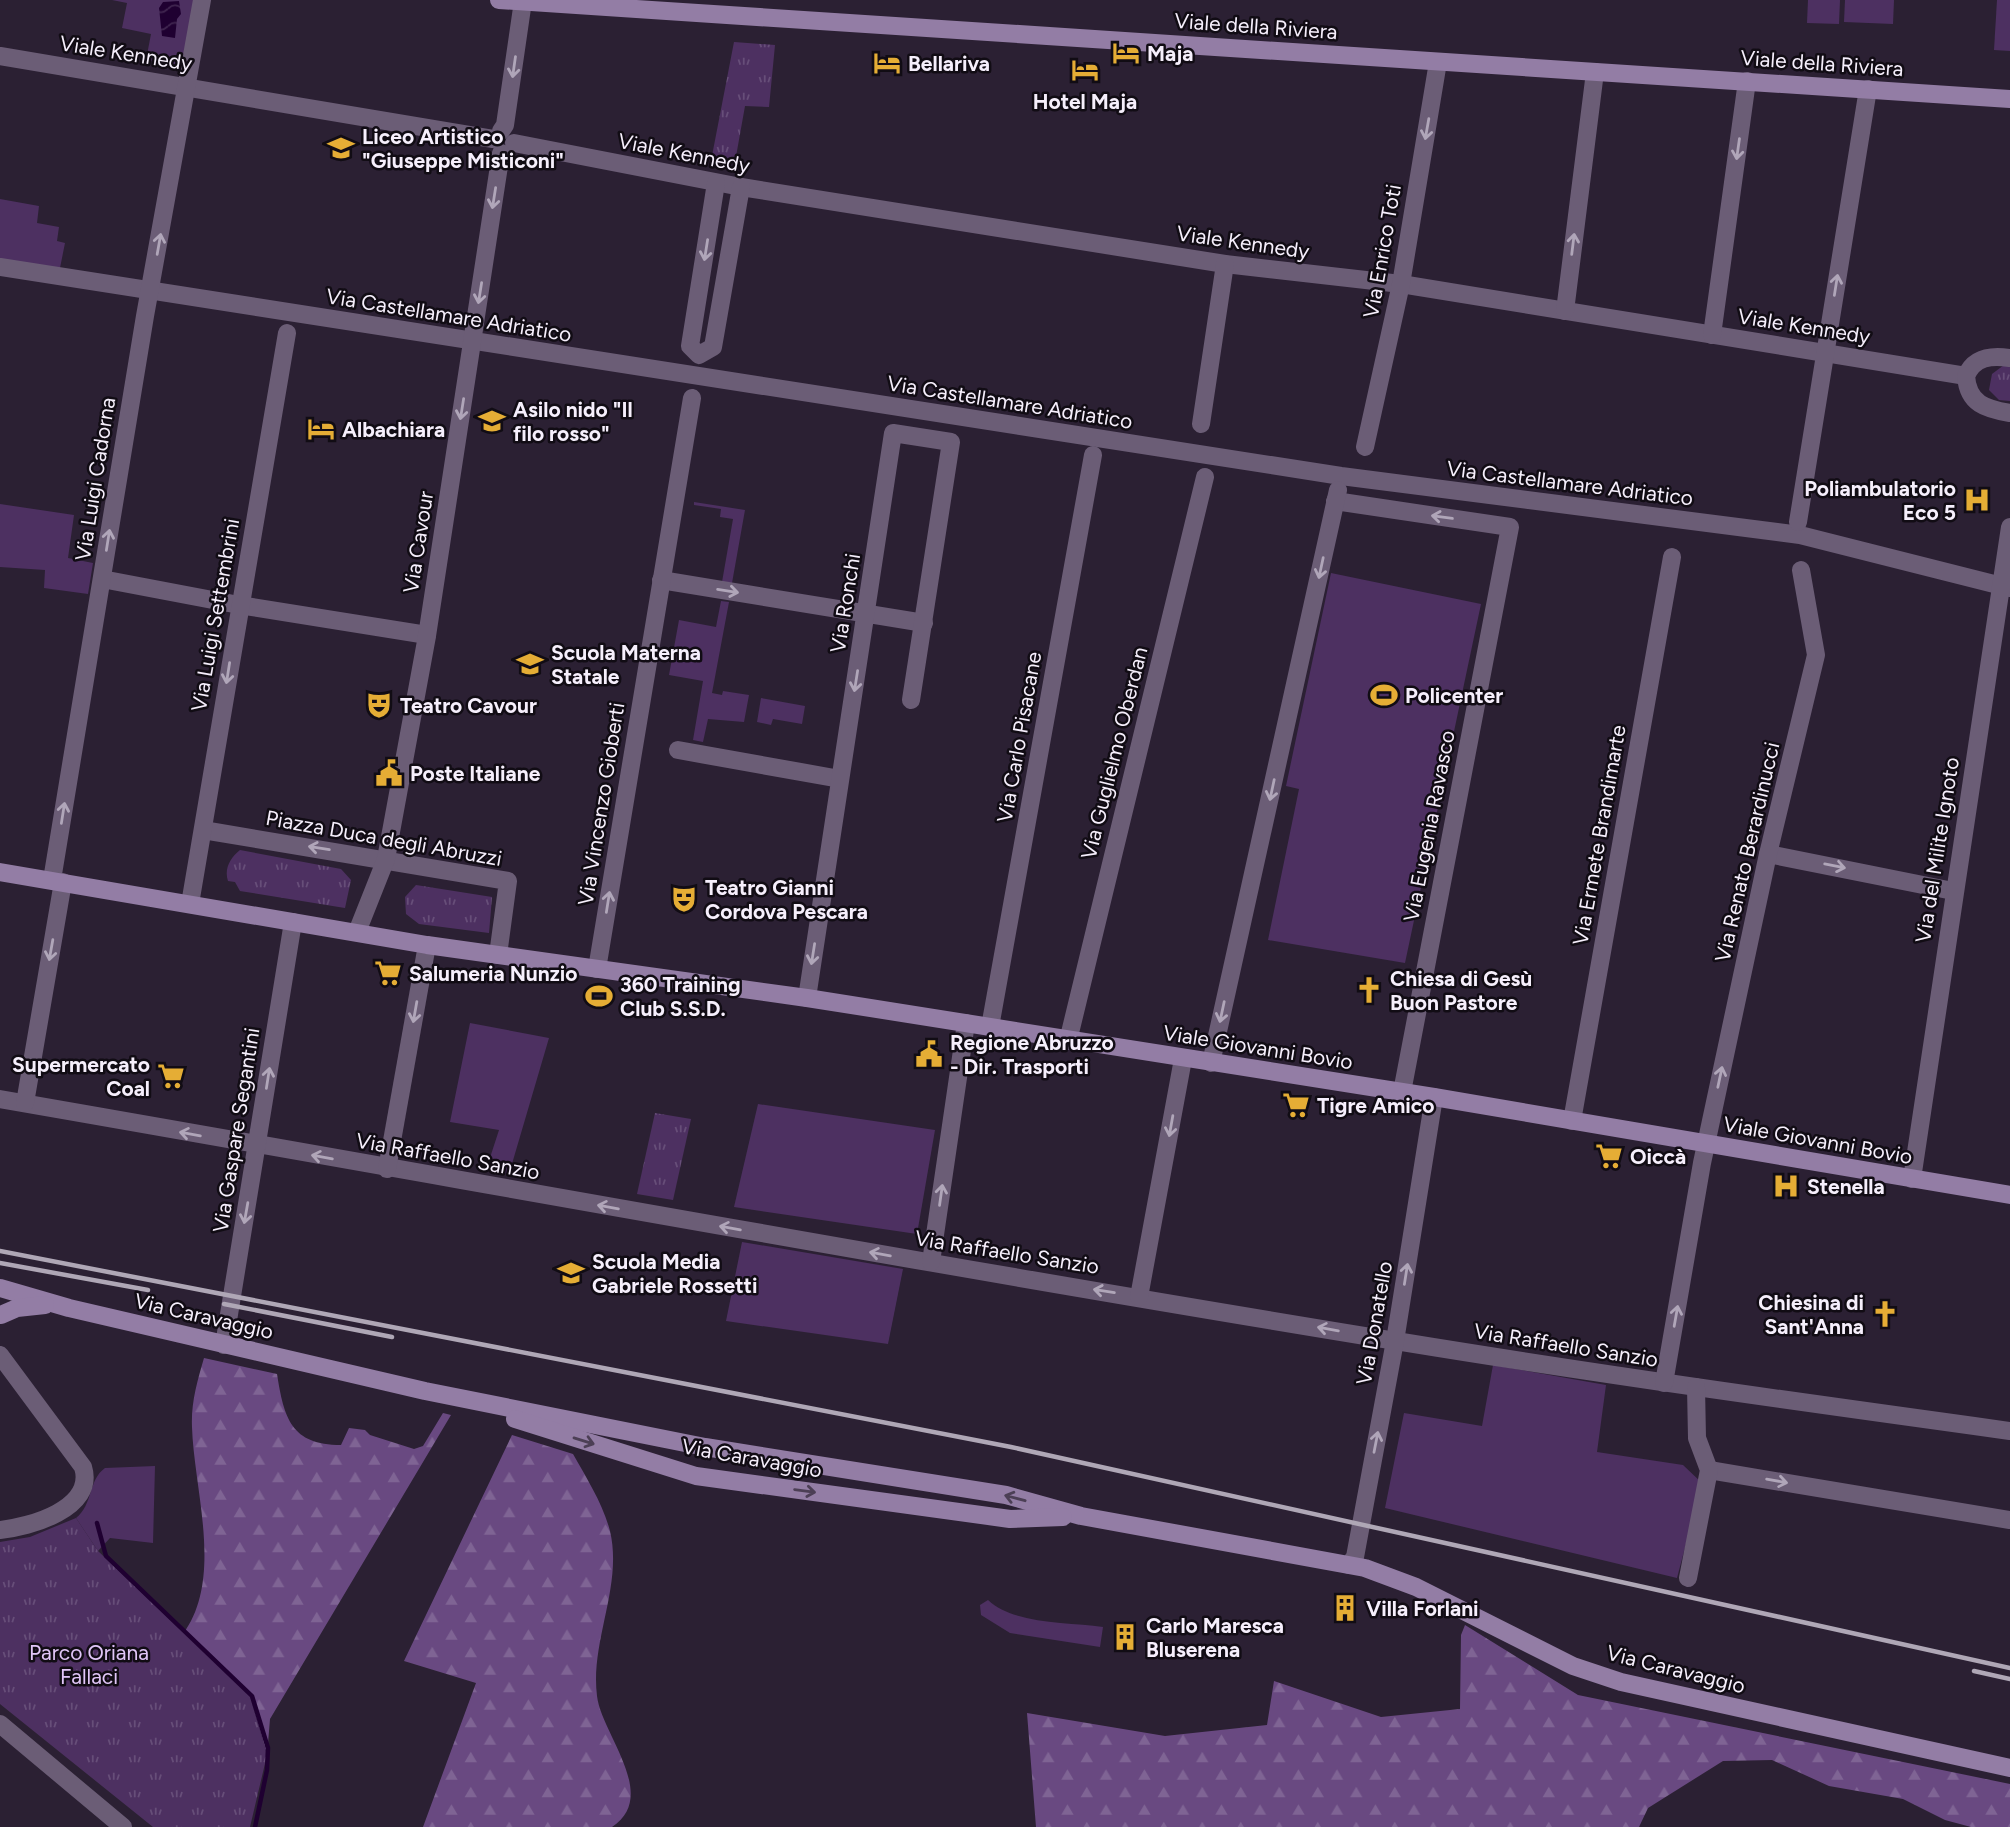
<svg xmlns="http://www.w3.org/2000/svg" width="2010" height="1827" font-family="Figtree,sans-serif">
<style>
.green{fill:#4d3061}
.forest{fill:url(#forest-firs)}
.park{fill:url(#park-tufts)}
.water{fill:url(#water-waves)}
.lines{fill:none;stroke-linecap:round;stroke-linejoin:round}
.stream{stroke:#1f0031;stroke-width:4.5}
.street{stroke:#6b5d76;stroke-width:18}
.secondary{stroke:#937da5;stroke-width:18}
.rail{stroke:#afa7b6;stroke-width:4.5}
.oneway{stroke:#b0a6b9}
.oneway2{stroke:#4c3f55}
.labels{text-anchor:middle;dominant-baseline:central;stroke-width:5;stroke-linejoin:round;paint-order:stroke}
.street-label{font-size:21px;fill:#f6effc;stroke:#110c14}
.poi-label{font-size:21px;font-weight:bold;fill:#f6effc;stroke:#110c14;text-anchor:start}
.park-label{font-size:21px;fill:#e1c6f8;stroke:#110c14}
</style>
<defs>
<pattern id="forest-firs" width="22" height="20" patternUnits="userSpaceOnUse" patternTransform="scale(1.75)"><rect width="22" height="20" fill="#694981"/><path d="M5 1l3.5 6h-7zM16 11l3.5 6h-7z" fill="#7f6494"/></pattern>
<pattern id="park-tufts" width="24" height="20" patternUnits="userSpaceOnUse" patternTransform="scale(1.75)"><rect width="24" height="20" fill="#4d3061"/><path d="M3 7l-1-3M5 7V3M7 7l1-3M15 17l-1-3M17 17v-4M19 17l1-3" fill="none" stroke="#674e79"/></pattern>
<pattern id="water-waves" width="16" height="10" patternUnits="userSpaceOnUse" patternTransform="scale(1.75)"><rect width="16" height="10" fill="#1f0031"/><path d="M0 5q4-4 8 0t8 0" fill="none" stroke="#402650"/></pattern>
</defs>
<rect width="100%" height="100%" fill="#2b2033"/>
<!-- green -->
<g class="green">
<polygon points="112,0 197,0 186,66 146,60 151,34 122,28 127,3"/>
<polygon points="1808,0 1840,0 1839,24 1807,23"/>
<polygon points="1845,0 1894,0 1893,24 1844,22"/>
<polygon points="1997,0 2010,0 2010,51 1994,50"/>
<polygon points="0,199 39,206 37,223 59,227 57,241 65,243 60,268 0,259"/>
<polygon points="694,502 745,510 732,583 722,582 733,519 720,517 721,509 694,505"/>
<polygon points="0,504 74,515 68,558 93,563 88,594 44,588 45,570 0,567"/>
<polygon points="1331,573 1481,604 1405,963 1268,940 1299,789 1286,786"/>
<polygon points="721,601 729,602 712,693 722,695 723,691 749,695 744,722 708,719 703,742 693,740 703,681 669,675 679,620 716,627"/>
<polygon points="761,698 805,706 802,724 773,719 771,725 757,722"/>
<polygon points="470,1023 549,1038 509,1174 486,1170 499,1130 450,1122"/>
<polygon points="758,1104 935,1130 917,1234 734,1207"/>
<polygon points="742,1242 903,1269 888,1344 726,1321"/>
<polygon points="1493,1365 1606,1385 1597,1452 1683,1465 1702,1483 1677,1578 1385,1508 1404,1413 1482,1426"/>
<path d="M155,1466L153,1543L110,1538L98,1551L76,1518C93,1505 88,1480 105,1468Z"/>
<path d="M988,1600C1015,1625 1068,1622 1103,1627L1100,1647L1010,1633L981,1615L980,1605Z"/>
</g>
<!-- forest -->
<g class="forest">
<path d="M204,1358L277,1374C284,1418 291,1445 341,1445L349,1428L365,1430L370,1435L414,1449L423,1446L443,1413L451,1415L270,1719L267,1755L250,1696L183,1634C224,1578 194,1491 192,1427C191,1403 197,1382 204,1358Z"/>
<path d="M512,1435L573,1454C587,1479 603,1504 610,1531C623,1586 590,1641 597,1696C601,1733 660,1796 612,1827H423L476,1683L404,1661Z"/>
<polygon points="1465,1625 1578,1695 2010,1784 2010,1827 1971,1827 1945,1820 1903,1799 1829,1786 1772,1760 1723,1761 1648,1808 1639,1827 1036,1827 1027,1713 1165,1736 1267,1725 1274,1681 1381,1717 1460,1709 1461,1635"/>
</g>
<!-- park -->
<g class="park">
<polygon points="734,42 775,45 769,107 745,106 735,162 711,161"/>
<polygon points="2004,365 2010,366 2010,401 1999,400 1989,390 1992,374"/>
<path d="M240,850L341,869L351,880L345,908L240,891L235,882L228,881C224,869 230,858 240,850Z"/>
<polygon points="416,885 492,897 489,933 419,924 406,914 405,897"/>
<polygon points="655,1113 691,1119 673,1200 637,1194"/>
<polygon points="76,1518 98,1551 250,1696 267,1755 250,1827 153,1827 0,1704 0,1542 30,1537"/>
</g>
<!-- water -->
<polygon class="water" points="179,1 181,14 177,19 175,38 162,36 159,8 163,2"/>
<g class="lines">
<!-- stream -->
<polyline class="stream" points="97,1523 106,1556 252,1696 268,1748 267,1770 255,1827"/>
<!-- street -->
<g class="street">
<polyline points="0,56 493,139"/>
<polyline points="501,131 505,125 523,1"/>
<polyline points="514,143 741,187 1225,264 1401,284 1966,376"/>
<polyline points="716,183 690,346 699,355 713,347 741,187"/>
<polyline points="0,267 1341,476 1800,535 2010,588"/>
<polyline points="1565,311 1595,72"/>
<polyline points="1712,335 1747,81"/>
<path d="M2010,358C1991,355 1974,357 1966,376C1968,404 1986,409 2010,413"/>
<polyline points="1201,424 1225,264"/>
<polyline points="1365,447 1401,284 1438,62"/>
<polyline points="1335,501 1510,527 1402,1092"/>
<polyline points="1798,522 1868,89"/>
<polyline points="102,579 239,605 427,635"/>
<polyline points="661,580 924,623"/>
<polyline points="678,750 840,779"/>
<polyline points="203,830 508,881 498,955"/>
<polyline points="1768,854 1953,891"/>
<polyline points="52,880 145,316 202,0"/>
<polyline points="190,904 287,333"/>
<polyline points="357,932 386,859 427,636 501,153"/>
<polyline points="597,969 692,398"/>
<polyline points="807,998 893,433 951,442 911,700"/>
<polyline points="990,1027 1093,455"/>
<polyline points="1068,1041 1205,477"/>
<polyline points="1211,1063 1338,490"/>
<path d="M0,1099C467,1180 934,1266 1402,1342C1604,1375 1807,1403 2010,1431"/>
<polyline points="25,1103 63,882"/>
<polyline points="1572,1121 1672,557"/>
<polyline points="387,1169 427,945"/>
<polyline points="1912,1179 2010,527"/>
<polyline points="931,1262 966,1023"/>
<polyline points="1139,1297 1183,1059"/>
<polyline points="224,1345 293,922"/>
<path d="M0,1355L83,1467C96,1509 29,1527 0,1530"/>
<polyline points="1664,1383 1702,1163 1768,854 1816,655 1801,570"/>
<polyline points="1709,1470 2010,1520"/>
<polyline points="1349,1565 1355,1557 1395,1341 1434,1097"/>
<polyline points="1688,1578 1709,1470 1697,1438 1696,1387"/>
<polyline points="0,1724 123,1827"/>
</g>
<!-- secondary -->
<g class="secondary">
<polyline points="499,0 2010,99"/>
<polyline points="0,872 427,945 807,998 1434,1097 2010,1195"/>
<polyline points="0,1288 69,1308 425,1391 705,1447 1006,1495 1081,1516 1365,1568 1416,1587 1573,1666 1621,1682 2010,1768"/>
<polyline points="1,1315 17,1308 45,1305"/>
<polyline points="515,1419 696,1476 1010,1519 1063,1517"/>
</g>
<!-- rail -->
<g class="rail">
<polyline points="0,1251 1011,1447 2010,1668"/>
<polyline points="0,1263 148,1290"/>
<polyline points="224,1304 392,1337"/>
<polyline points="1974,1671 2010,1679"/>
</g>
</g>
<!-- one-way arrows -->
<defs><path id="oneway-shaft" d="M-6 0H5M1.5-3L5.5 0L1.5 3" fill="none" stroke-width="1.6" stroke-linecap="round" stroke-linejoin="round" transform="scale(1.75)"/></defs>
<g class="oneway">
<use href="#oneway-shaft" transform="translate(514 67) rotate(98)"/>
<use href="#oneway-shaft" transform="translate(1427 129) rotate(100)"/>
<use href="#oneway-shaft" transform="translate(1738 149) rotate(98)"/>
<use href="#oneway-shaft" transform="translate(494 198) rotate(99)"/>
<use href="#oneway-shaft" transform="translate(159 244) rotate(-80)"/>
<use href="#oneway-shaft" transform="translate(1573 244) rotate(-83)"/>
<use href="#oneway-shaft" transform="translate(706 250) rotate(99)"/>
<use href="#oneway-shaft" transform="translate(1836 285) rotate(-81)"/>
<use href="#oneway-shaft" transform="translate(480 293) rotate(99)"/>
<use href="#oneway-shaft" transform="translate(462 409) rotate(99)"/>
<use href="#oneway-shaft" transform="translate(1442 517) rotate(-172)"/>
<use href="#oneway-shaft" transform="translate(108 540) rotate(-81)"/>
<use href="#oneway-shaft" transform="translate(1321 568) rotate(102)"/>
<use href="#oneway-shaft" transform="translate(728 591) rotate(9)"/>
<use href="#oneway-shaft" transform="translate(228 673) rotate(99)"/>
<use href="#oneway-shaft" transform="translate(856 681) rotate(99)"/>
<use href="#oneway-shaft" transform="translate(1272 790) rotate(102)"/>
<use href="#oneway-shaft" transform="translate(63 813) rotate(-81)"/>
<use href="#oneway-shaft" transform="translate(319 848) rotate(-171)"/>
<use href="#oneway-shaft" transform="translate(1835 866) rotate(11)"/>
<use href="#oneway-shaft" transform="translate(608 902) rotate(-81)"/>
<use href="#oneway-shaft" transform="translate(51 950) rotate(100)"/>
<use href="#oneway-shaft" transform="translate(813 954) rotate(99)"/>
<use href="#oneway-shaft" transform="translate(415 1012) rotate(100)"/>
<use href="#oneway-shaft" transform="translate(1222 1012) rotate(102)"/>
<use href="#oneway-shaft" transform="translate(1720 1077) rotate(-78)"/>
<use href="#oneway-shaft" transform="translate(268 1078) rotate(-81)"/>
<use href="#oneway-shaft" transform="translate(1171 1126) rotate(100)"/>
<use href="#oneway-shaft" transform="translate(190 1134) rotate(-170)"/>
<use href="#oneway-shaft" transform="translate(322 1157) rotate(-170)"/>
<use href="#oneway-shaft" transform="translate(941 1195) rotate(-82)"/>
<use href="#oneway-shaft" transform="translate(608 1207) rotate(-170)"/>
<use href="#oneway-shaft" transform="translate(246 1213) rotate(100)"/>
<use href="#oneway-shaft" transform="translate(730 1228) rotate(-170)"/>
<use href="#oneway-shaft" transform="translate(880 1254) rotate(-170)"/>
<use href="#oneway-shaft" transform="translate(1406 1274) rotate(-81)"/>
<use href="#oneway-shaft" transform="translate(1104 1291) rotate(-171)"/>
<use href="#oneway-shaft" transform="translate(1676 1316) rotate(-80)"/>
<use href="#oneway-shaft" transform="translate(1328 1329) rotate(-170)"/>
<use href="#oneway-shaft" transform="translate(1376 1442) rotate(-79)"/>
<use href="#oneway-shaft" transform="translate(1777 1481) rotate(10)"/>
</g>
<g class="oneway2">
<use href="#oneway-shaft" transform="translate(584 1441) rotate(17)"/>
<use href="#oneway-shaft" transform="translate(805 1491) rotate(8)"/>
<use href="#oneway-shaft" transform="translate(1015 1498) rotate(-165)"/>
</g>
<!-- icons -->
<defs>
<symbol id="hotel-bare" viewBox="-9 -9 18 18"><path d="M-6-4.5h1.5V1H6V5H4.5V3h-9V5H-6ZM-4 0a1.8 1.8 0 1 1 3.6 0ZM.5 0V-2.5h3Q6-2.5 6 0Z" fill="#e5ad35" stroke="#110c14" stroke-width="2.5" paint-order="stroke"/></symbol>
<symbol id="school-bare" viewBox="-9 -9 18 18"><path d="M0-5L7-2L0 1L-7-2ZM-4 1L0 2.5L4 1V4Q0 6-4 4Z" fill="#e5ad35" stroke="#110c14" stroke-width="2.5" paint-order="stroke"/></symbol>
<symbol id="hospital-bare" viewBox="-9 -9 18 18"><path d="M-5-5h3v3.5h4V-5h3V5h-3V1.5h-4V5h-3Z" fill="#e5ad35" stroke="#110c14" stroke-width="2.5" paint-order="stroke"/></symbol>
<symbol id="stadium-bare" viewBox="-9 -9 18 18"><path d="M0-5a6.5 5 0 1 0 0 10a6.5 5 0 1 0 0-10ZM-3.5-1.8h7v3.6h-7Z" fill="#e5ad35" stroke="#110c14" stroke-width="2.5" paint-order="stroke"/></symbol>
<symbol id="theatre-bare" viewBox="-9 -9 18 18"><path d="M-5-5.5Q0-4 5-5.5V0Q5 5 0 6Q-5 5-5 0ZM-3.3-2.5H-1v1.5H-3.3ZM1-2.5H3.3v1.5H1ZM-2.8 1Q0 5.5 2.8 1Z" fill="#e5ad35" stroke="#110c14" stroke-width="2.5" paint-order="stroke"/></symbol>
<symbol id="civic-bare" viewBox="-9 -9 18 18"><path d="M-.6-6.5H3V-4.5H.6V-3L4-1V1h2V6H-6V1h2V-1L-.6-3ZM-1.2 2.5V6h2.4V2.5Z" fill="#e5ad35" stroke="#110c14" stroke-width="2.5" paint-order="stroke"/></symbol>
<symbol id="supermarket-bare" viewBox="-9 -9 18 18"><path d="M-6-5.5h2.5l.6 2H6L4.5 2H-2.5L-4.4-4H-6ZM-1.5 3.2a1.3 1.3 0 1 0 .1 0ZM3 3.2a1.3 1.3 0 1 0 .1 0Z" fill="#e5ad35" stroke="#110c14" stroke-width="2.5" paint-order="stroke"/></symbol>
<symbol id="church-bare" viewBox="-9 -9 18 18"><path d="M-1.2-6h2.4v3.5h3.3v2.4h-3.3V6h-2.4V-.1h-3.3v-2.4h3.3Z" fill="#e5ad35" stroke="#110c14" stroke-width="2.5" paint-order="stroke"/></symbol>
<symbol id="building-bare" viewBox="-9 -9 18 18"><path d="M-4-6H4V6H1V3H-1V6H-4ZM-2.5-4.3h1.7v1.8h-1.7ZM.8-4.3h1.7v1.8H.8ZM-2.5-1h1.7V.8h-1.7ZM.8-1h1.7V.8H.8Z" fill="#e5ad35" stroke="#110c14" stroke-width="2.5" paint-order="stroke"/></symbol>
</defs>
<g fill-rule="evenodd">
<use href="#hotel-bare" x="1107" y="34" width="38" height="38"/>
<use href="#hotel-bare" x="868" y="44" width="38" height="38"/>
<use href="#hotel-bare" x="1066" y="51" width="38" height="38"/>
<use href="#school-bare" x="322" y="129" width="38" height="38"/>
<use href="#school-bare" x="473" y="402" width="38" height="38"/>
<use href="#hotel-bare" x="302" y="410" width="38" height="38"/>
<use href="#hospital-bare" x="1958" y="481" width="38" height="38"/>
<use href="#school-bare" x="511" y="645" width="38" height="38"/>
<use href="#stadium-bare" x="1365" y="676" width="38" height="38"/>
<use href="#theatre-bare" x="360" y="686" width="38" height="38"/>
<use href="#civic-bare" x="370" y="754" width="38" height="38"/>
<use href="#theatre-bare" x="665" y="880" width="38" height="38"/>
<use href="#supermarket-bare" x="369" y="954" width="38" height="38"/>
<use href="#church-bare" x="1350" y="971" width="38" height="38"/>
<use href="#stadium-bare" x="580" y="977" width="38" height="38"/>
<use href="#civic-bare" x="910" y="1035" width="38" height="38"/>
<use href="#supermarket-bare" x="152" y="1057" width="38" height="38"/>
<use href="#supermarket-bare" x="1277" y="1086" width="38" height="38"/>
<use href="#supermarket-bare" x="1590" y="1137" width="38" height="38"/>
<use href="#hospital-bare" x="1767" y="1167" width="38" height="38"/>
<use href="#school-bare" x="552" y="1254" width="38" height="38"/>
<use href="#church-bare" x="1866" y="1295" width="38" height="38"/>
<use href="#building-bare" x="1326" y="1589" width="38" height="38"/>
<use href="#building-bare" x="1106" y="1618" width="38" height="38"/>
</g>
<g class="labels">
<!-- street labels -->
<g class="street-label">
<text transform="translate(1256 26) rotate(4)">Viale della Riviera</text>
<text transform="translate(126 53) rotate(9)">Viale Kennedy</text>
<text transform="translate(1822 63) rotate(4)">Viale della Riviera</text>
<text transform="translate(684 153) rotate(11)">Viale Kennedy</text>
<text transform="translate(1243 242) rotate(8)">Viale Kennedy</text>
<text transform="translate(1382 251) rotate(-80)">Via Enrico Toti</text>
<text transform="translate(449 315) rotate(9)">Via Castellamare Adriatico</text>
<text transform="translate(1804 326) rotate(9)">Viale Kennedy</text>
<text transform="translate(1010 402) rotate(9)">Via Castellamare Adriatico</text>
<text transform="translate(95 479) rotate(-81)">Via Luigi Cadorna</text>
<text transform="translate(1570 483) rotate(7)">Via Castellamare Adriatico</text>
<text transform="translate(418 542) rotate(-81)">Via Cavour</text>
<text transform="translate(845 603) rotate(-81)">Via Ronchi</text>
<text transform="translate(215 615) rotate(-80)">Via Luigi Settembrini</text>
<text transform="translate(1019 737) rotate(-80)">Via Carlo Pisacane</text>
<text transform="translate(1114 753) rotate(-76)">Via Guglielmo Oberdan</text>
<text transform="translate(601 804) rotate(-81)">Via Vincenzo Gioberti</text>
<text transform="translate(1429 826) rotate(-79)">Via Eugenia Ravasco</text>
<text transform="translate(1599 835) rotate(-80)">Via Ermete Brandimarte</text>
<text transform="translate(384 838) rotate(10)">Piazza Duca degli Abruzzi</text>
<text transform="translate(1937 850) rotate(-81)">Via del Milite Ignoto</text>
<text transform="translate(1747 852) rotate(-77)">Via Renato Berardinucci</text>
<text transform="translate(1258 1047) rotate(9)">Viale Giovanni Bovio</text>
<text transform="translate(236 1130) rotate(-81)">Via Gaspare Segantini</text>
<text transform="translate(1818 1140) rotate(10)">Viale Giovanni Bovio</text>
<text transform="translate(448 1156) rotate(10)">Via Raffaello Sanzio</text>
<text transform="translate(1007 1252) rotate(9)">Via Raffaello Sanzio</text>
<text transform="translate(204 1316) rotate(13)">Via Caravaggio</text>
<text transform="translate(1374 1323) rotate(-80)">Via Donatello</text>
<text transform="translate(1566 1345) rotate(9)">Via Raffaello Sanzio</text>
<text transform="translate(752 1458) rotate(10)">Via Caravaggio</text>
<text transform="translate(1676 1669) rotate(14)">Via Caravaggio</text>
</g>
<!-- poi labels -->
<g class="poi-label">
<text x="1147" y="53">Maja</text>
<text x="908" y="63">Bellariva</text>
<text x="1085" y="101" text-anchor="middle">Hotel Maja</text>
<text x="362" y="136">Liceo Artistico<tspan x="362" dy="24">"Giuseppe Misticoni"</tspan></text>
<text x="513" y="409">Asilo nido "Il<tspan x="513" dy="24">filo rosso"</tspan></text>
<text x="342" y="429">Albachiara</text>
<text x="1956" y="488" text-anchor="end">Poliambulatorio<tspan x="1956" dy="24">Eco 5</tspan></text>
<text x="551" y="652">Scuola Materna<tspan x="551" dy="24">Statale</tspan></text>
<text x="1405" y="695">Policenter</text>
<text x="400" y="705">Teatro Cavour</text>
<text x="410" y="773">Poste Italiane</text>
<text x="705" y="887">Teatro Gianni<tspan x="705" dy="24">Cordova Pescara</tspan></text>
<text x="409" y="973">Salumeria Nunzio</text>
<text x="1390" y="978">Chiesa di Gesù<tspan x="1390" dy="24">Buon Pastore</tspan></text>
<text x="620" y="984">360 Training<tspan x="620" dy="24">Club S.S.D.</tspan></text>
<text x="950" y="1042">Regione Abruzzo<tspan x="950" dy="24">- Dir. Trasporti</tspan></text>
<text x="150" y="1064" text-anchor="end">Supermercato<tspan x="150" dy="24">Coal</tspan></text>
<text x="1317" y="1105">Tigre Amico</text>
<text x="1630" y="1156">Oiccà</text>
<text x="1807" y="1186">Stenella</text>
<text x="592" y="1261">Scuola Media<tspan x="592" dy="24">Gabriele Rossetti</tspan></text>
<text x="1864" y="1302" text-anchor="end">Chiesina di<tspan x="1864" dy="24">Sant'Anna</tspan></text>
<text x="1366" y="1608">Villa Forlani</text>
<text x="1146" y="1625">Carlo Maresca<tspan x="1146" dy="24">Bluserena</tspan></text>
</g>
<!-- park labels -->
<g class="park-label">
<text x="89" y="1652">Parco Oriana<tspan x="89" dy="24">Fallaci</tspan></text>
</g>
</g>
</svg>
